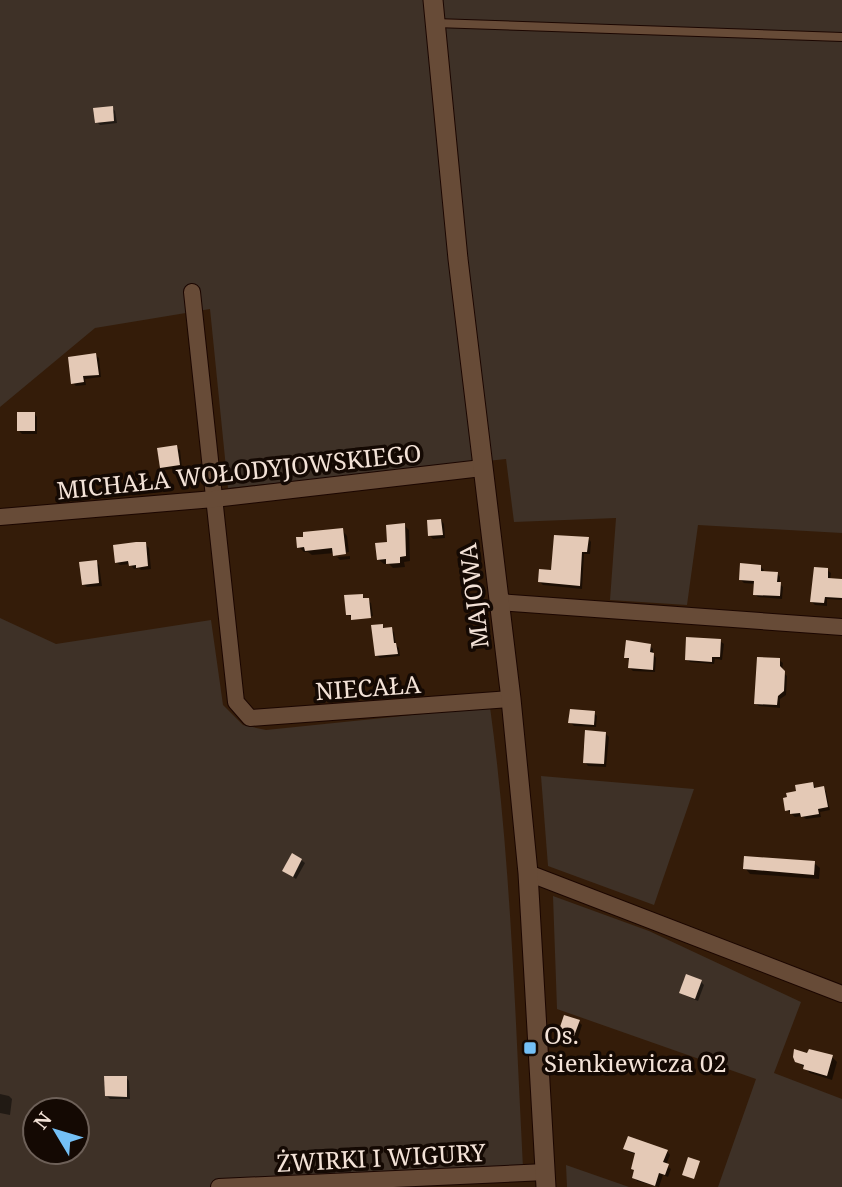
<svg xmlns="http://www.w3.org/2000/svg" width="842" height="1187" font-family="'Noto Serif',serif">
<style>
.green{fill:#3e3127;fill-rule:evenodd}
.shadow{fill:#0007}
.building{fill:#e4c9b6}
.lines{fill:none;stroke-linecap:round;stroke-linejoin:round}
.service-casing{stroke:#1b0600;stroke-width:10}
.minor-casing{stroke:#1b0600;stroke-width:18}
.tertiary-casing{stroke:#1b0600;stroke-width:21}
.service{stroke:#674b37;stroke-width:8}
.minor{stroke:#674b37;stroke-width:16}
.tertiary{stroke:#674b37;stroke-width:19}
.poi-dot{fill:#74c0f6;stroke:#140903;stroke-width:2.5}
.labels{text-anchor:middle;dominant-baseline:central;stroke-width:7;stroke-linejoin:round;paint-order:stroke}
.street-label{font-size:24px;fill:#f3e2d7;stroke:#140903}
.poi-label{font-size:24px;fill:#f3e2d7;stroke:#140903;text-anchor:start}
</style>
<rect width="100%" height="100%" fill="#341c09"/>
<!-- green -->
<g class="green">
<polygon points="0,0 842,0 842,533 698,525 687,605 610,600 616,518 514,522 506,459 228,488 210,309 95,328 0,407"/>
<path d="M0,618L56,644L211,620L223,705L243,725L266,730L490,707C511,860 515,1014 523,1168L364,1187H0ZM35,1110H77V1152H35Z"/>
<polygon points="541,776 694,789 654,905 548,866"/>
<polygon points="553,896 649,931 801,1002 774,1073 842,1099 842,1187 718,1187 756,1079 557,1009"/>
<polygon points="566,1165 629,1187 567,1187"/>
</g>
<!-- shadow -->
<g class="shadow">
<polygon points="112,108 115,111 117,123 100,125 97,122"/>
<polygon points="95,355 99,358 101,377 85,379 86,385 76,386 73,383"/>
<polygon points="34,413 37,417 37,434 22,434 19,431"/>
<polygon points="176,447 180,450 182,468 165,470 161,467"/>
<polygon points="441,520 444,524 445,538 433,539 430,536"/>
<polygon points="404,525 409,530 410,561 404,562 405,567 393,568 389,564 384,564 378,559"/>
<polygon points="342,530 347,536 349,552 337,554 337,557 335,553 312,555 308,552 304,552 299,547 305,538"/>
<polygon points="588,538 591,542 590,554 584,554 582,589 543,585 540,582"/>
<polygon points="145,544 149,548 151,569 141,570 139,568 134,569 130,564 120,565 116,562"/>
<polygon points="350,556 350,559 340,560 337,557"/>
<polygon points="96,562 99,565 102,586 87,587 83,584"/>
<polygon points="760,566 764,570 763,572 777,573 780,577 780,584 783,587 782,599 758,597 755,594 756,584 744,583 741,580"/>
<polygon points="827,570 831,573 830,580 842,580 842,600 827,599 827,606 815,605 812,602"/>
<polygon points="362,596 371,603 373,616 354,618 354,620 353,618 348,615"/>
<polygon points="382,626 386,629 391,629 394,632 396,645 399,648 400,656 380,658 376,655"/>
<polygon points="720,641 724,644 722,660 715,659 714,664 690,662 687,659"/>
<polygon points="650,646 653,649 653,654 656,658 655,672 633,671 630,668 630,661 626,657"/>
<polygon points="779,660 783,663 782,671 787,676 786,695 780,699 780,708 759,706 755,703"/>
<polygon points="594,713 597,716 596,727 574,726 570,722"/>
<polygon points="605,733 609,737 606,767 588,766 585,762"/>
<polygon points="813,783 816,789 823,788 826,791 830,810 820,812 821,817 806,819 802,816 795,817 787,810 798,792"/>
<polygon points="301,860 305,863 296,879 284,871"/>
<polygon points="814,863 820,868 819,879 750,874 745,868"/>
<polygon points="701,982 704,985 698,1001 684,995 681,992"/>
<polygon points="579,1022 582,1025 578,1038 564,1033 561,1030"/>
<polygon points="809,1055 832,1057 837,1062 832,1080 810,1073 797,1061"/>
<polygon points="126,1077 129,1081 130,1099 110,1099 106,1095"/>
<polygon points="0,1094 9,1096 12,1099 10,1115 0,1113"/>
<polygon points="625,1149 667,1151 670,1155 666,1165 671,1169 668,1177 663,1175 659,1187 637,1181 634,1177 636,1154 629,1152"/>
</g>
<!-- building -->
<g class="building">
<polygon points="113,106 114,121 95,123 93,108"/>
<polygon points="96,353 99,375 83,376 84,382 71,384 68,357"/>
<rect x="17" y="412" width="18" height="19"/>
<polygon points="177,445 180,465 160,468 157,448"/>
<polygon points="441,519 443,535 428,536 427,520"/>
<polygon points="405,523 406,556 400,557 400,563 386,564 386,559 377,560 375,543 387,542 386,525"/>
<polygon points="343,528 346,554 333,556 332,548 305,551 304,547 297,548 296,537 303,537 303,532"/>
<polygon points="554,535 589,537 587,552 582,552 580,586 538,582 539,569 551,570"/>
<polygon points="136,542 146,542 148,566 136,568 136,565 129,566 128,561 115,563 113,545"/>
<polygon points="97,560 99,583 82,585 79,562"/>
<polygon points="740,563 761,565 761,571 778,572 777,582 781,582 780,596 753,595 754,581 739,580"/>
<polygon points="814,567 828,568 828,578 842,579 842,598 825,597 824,603 810,602"/>
<polygon points="363,594 363,598 369,598 371,618 351,620 351,615 346,615 344,595"/>
<polygon points="383,624 383,628 392,627 394,643 396,643 398,654 375,656 371,625"/>
<polygon points="686,637 721,639 720,657 712,657 712,662 685,660"/>
<polygon points="626,640 651,644 650,652 654,653 653,670 628,668 629,658 624,658"/>
<polygon points="757,657 780,658 780,666 785,671 784,691 778,696 777,705 754,704"/>
<polygon points="570,709 595,711 594,725 568,723"/>
<polygon points="585,730 606,732 604,764 583,763"/>
<polygon points="813,782 814,788 824,786 828,807 818,809 819,814 801,817 800,813 790,814 790,810 785,811 783,798 787,797 786,793 796,791 795,785"/>
<polygon points="292,853 302,859 293,877 282,871"/>
<polygon points="744,856 815,861 814,875 743,869"/>
<polygon points="686,974 702,980 695,999 679,993"/>
<polygon points="564,1015 580,1020 574,1036 559,1030"/>
<polygon points="794,1049 807,1053 809,1049 833,1055 827,1076 803,1069 804,1065 795,1062 793,1057"/>
<polygon points="104,1076 127,1076 127,1097 105,1096"/>
<polygon points="628,1136 668,1150 663,1162 669,1164 665,1175 659,1173 655,1186 632,1178 634,1170 631,1169 635,1153 623,1149"/>
<polygon points="688,1157 700,1161 694,1179 682,1175"/>
</g>
<g class="lines">
<defs>
<polyline id="service" points="435,23 842,37"/>
<g id="minor">
<polyline points="192,292 236,702 250,718 511,699"/>
<polyline points="0,517 214,499 482,468"/>
<polyline points="499,602 842,627"/>
<polyline points="528,873 842,994"/>
<polyline points="219,1187 546,1172"/>
</g>
<polyline id="tertiary" points="433,0 458,259 511,699 528,873 546,1187"/>
</defs>
<!-- service casing -->
<use href="#service" class="service-casing"/>
<!-- minor casing -->
<use href="#minor" class="minor-casing"/>
<!-- tertiary casing -->
<use href="#tertiary" class="tertiary-casing"/>
<!-- service -->
<use href="#service" class="service"/>
<!-- minor -->
<use href="#minor" class="minor"/>
<!-- tertiary -->
<use href="#tertiary" class="tertiary"/>
</g>
<!-- markers -->
<rect class="poi-dot" x="523" y="1041" width="14" height="14" rx="3.5"/>
<g class="labels">
<!-- street labels -->
<g class="street-label">
<text transform="translate(239 471) rotate(-6)">MICHAŁA WOŁODYJOWSKIEGO</text>
<text transform="translate(473 596) rotate(-97)">MAJOWA</text>
<text transform="translate(368 687) rotate(-4)">NIECAŁA</text>
<text transform="translate(381 1157) rotate(-3)">ŻWIRKI I WIGURY</text>
</g>
<!-- poi labels -->
<g class="poi-label">
<text x="544" y="1034">Os.<tspan x="544" dy="28">Sienkiewicza 02</tspan></text>
</g>
</g>
<!-- north arrow -->
<g transform="translate(56 1131) rotate(308)"><circle r="33" fill="#140903" stroke="#6d6058" stroke-width="2"/>
<path d="M0-5L12 26L0 18L-12 26Z" fill="#74c0f6"/>
<text y="-10" font-size="19" font-weight="bold" text-anchor="middle" fill="#f3e2d7">N</text>
</g>
</svg>
